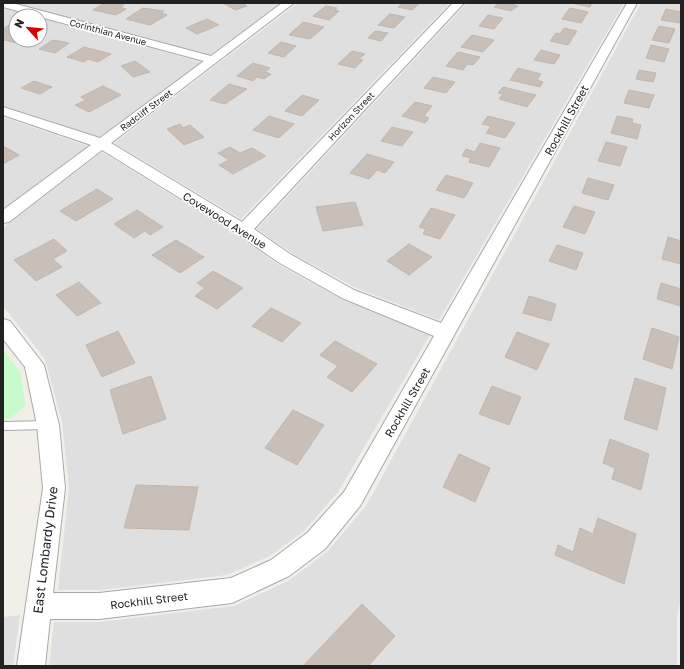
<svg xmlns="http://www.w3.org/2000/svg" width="684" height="669" font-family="'Golos Text',sans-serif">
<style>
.residential{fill:#e0dfdf}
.park{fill:#c8facc}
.building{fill:#c7bfb8;stroke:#c4b6ab}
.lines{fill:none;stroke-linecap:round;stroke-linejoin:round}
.service-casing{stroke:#a9a9a9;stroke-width:2}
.minor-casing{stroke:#a9a9a9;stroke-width:2}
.service{fill:#fff;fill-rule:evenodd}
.minor{fill:#fff;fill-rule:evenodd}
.labels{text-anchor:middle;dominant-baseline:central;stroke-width:3.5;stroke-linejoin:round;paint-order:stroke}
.far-street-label{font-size:9px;fill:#222;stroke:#fff}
.street-label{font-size:11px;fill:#222;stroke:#fff}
.near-street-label{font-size:13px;fill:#222;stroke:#fff}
</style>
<rect width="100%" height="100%" fill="#f2efe9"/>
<!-- residential -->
<g class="residential">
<polygon points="14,3 281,3 210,55"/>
<polygon points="298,3 450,3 241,219 114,143"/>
<polygon points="467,3 624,3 439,320 354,287 292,253 257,229"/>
<polygon points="641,3 681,3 681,597 677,618 677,666 49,666 54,622 99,622 234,606 288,581 327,552 366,506"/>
<polygon points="3,8 34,16 16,16 16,40 40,40 40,18 202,62 100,137 3,106"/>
<polygon points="3,117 88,146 3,209"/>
<polygon points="102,152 230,231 229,232 237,235 276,263 343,300 430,335 338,492 304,531 270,556 227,575 100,590 58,590 69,487 62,422 45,359 3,306 3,228"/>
<polygon points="20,615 13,666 3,666 3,617"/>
</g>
<!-- park -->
<polygon class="park" points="3,349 21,374 25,406 12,417 3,421"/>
<!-- building -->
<g class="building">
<polygon points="111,3 124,5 120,7 126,9 116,15 93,10 103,4 108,5"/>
<polygon points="223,3 241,3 247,6 235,10"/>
<polygon points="402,3 420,3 412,10 398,7"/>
<polygon points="499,3 507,3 518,6 511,11 494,7"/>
<polygon points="571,3 592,3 590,7"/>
<polygon points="326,6 337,8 334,10 339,11 329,20 313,16"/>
<polygon points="143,8 164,11 161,13 167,15 150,25 126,19"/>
<polygon points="570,8 588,12 581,23 562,19"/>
<polygon points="666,9 681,12 680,23 661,20"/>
<polygon points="390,14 405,17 394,28 378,25"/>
<polygon points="488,15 503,18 494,29 479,26"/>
<polygon points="207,19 219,25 197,34 186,28"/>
<polygon points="303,22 324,27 310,39 289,35"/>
<polygon points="9,25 16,27 16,40 22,40 17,43 3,40 3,29"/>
<polygon points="659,26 675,29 669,43 652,40"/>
<polygon points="564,28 577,31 568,45 550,41 556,33 560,34"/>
<polygon points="375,31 388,33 381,41 368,38"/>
<polygon points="472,35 494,40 483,52 461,47"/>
<polygon points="53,40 69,43 55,53 39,49"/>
<polygon points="281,42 296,46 284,57 268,53"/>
<polygon points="651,45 669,49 664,62 646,58"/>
<polygon points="84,47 111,54 98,62 88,59 84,62 67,57"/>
<polygon points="541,50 560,55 554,64 534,60"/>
<polygon points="352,51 365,54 359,59 363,60 355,68 338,64"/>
<polygon points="458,52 480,57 473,65 467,64 463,70 446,66"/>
<polygon points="135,61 150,72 133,77 121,66"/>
<polygon points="253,63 270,68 265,72 271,74 264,79 257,77 253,81 237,76"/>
<polygon points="518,68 541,74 537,80 543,82 540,87 510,80"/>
<polygon points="639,70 656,73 653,82 636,79"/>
<polygon points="433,77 455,82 446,93 424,88"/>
<polygon points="34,81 52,87 40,94 21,88"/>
<polygon points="229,84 247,89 225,104 210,100"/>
<polygon points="103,86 121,95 89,112 75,105 86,100 81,97"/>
<polygon points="503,87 536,95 527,107 499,99 503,94 498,93"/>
<polygon points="629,90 654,95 649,108 624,103"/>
<polygon points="302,95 319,100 302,116 285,111"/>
<polygon points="415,102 432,106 424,116 429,118 425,123 402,116"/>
<polygon points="269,116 294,124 279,138 253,130"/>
<polygon points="488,116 515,123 505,138 486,133 491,126 482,124"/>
<polygon points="617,116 633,119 632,123 641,125 637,139 611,133"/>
<polygon points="180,124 183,128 190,125 204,137 184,145 167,129"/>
<polygon points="392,127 413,132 402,146 381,141"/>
<polygon points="606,142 627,147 620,166 598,161"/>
<polygon points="480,143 500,148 489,167 469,162 471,158 462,156 466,149 475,152"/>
<polygon points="3,146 19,155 3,164"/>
<polygon points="230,147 240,153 252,148 266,156 233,174 219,165 229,160 218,153"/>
<polygon points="367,154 394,162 385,173 377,170 369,179 350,173"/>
<polygon points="446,175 473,183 464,198 436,190"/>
<polygon points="588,178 614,185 608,200 582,193"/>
<polygon points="97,189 113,199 76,221 60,211"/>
<polygon points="355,202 363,225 323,231 316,207"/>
<polygon points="574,206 595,212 585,234 563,227"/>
<polygon points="431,208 455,215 440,239 423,234 426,229 419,227"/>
<polygon points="137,210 163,227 150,235 145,231 134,238 114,224"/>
<polygon points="668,237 681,241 681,264 662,259"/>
<polygon points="54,239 67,251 53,259 62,267 36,281 14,260"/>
<polygon points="176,240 204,257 180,273 152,255"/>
<polygon points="409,244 432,257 409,275 387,261"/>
<polygon points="557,245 583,253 576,270 549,261"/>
<polygon points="213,271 243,288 217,309 195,296 205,288 197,283"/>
<polygon points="79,282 101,303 77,316 56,295"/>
<polygon points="661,283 681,289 681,306 657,299"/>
<polygon points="529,296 556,304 551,321 523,313"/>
<polygon points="271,308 301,323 282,342 252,326"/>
<polygon points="652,328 679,337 672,369 643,359"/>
<polygon points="118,331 135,363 102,377 86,345"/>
<polygon points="517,332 549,344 537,370 505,357"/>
<polygon points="335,341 377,364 352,392 327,377 338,366 320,355"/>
<polygon points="151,376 166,419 123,434 110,390"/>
<polygon points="635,378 666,388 657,430 624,419"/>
<polygon points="492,386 521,397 509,425 479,414"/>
<polygon points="293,410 324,425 297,465 265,448"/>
<polygon points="610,439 649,454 641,490 612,479 615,468 603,463"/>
<polygon points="459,454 490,468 475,502 443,487"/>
<polygon points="136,485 198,487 189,530 124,528"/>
<polygon points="598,518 636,534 624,584 555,555 558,545 573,552 580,528 593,534"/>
<polygon points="362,604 395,636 368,666 303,666"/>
</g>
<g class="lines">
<defs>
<polygon id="service" points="48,421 52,422 53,425 52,428 48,429 3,430 3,422"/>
<polygon id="minor" points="3,3 12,3 211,56 282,3 294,3 111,143 242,222 453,3 464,3 254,229 290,254 354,290 441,323 627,3 637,3 360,506 325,549 289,576 232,603 99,619 50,619 45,666 17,666 43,488 37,425 25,367 3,339 3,319 10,321 44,365 59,425 65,488 53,593 99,593 231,578 271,560 307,533 344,492 434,336 342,298 278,262 238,234 102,150 9,222 3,223 3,210 91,145 3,115 3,107 100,138 204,61 3,7"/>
</defs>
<!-- service casing -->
<use href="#service" class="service-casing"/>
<!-- minor casing -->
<use href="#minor" class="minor-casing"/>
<!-- service -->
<use href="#service" class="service"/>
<!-- minor -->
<use href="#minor" class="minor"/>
</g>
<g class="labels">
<!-- far-street labels -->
<g class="far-street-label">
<text transform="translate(108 32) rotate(15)">Corinthian Avenue</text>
<text transform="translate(146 110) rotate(-37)">Radcliff Street</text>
<text transform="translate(351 116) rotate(-47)">Horizon Street</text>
</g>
<!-- street labels -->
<g class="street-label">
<text transform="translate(566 120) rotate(-61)">Rockhill Street</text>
<text transform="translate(225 220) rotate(32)">Covewood Avenue</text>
<text transform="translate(407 402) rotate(-60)">Rockhill Street</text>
<text transform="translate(149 600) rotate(-7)">Rockhill Street</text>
</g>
<!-- near-street labels -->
<g class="near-street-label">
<text transform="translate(45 550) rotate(-83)">East Lombardy Drive</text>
</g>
</g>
<!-- border -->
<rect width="684" height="669" fill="none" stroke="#222222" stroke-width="8"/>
<!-- north arrow -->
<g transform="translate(28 28) rotate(297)"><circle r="19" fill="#ffffff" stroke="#a7a7a7"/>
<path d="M0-3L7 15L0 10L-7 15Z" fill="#d40000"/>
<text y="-6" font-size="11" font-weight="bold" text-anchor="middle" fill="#222222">N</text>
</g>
</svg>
